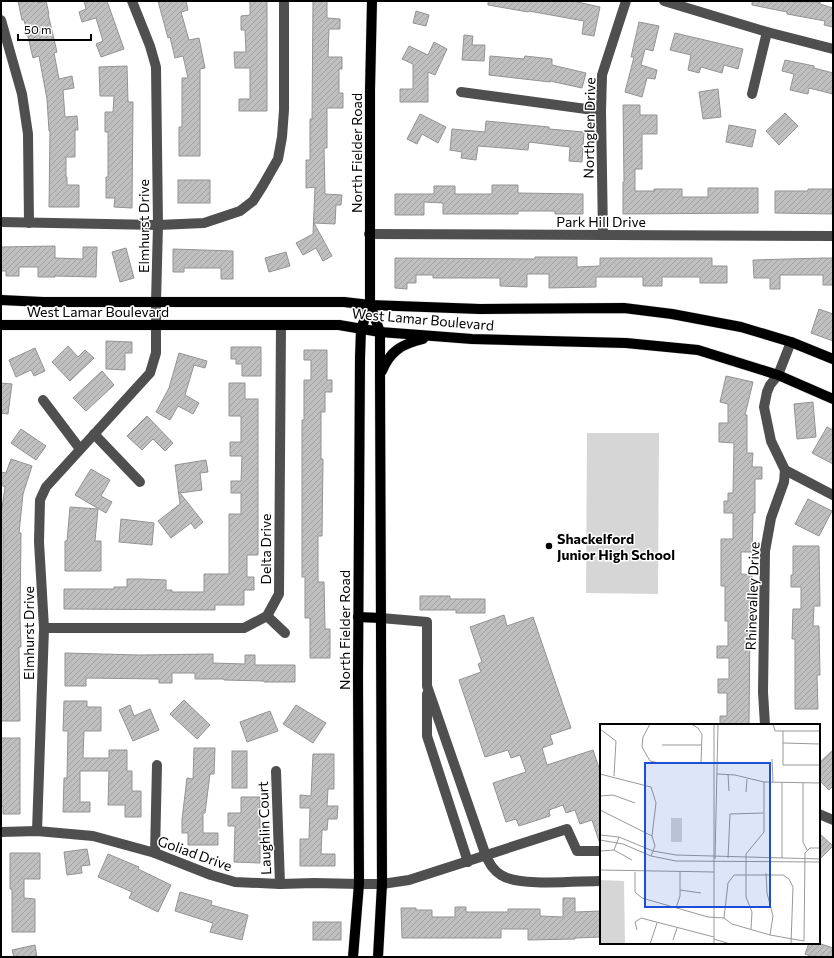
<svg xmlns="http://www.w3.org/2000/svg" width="834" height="958" font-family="Commissioner,sans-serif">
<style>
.green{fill:#d6d6d6}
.building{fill:url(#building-hatch);stroke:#939393}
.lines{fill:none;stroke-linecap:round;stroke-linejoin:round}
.major-casing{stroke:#dbdbdb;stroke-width:11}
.minor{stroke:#4f4f4f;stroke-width:10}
.major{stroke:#000;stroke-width:10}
.poi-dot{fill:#000;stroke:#fff;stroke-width:1.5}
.labels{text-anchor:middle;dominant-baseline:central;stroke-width:3;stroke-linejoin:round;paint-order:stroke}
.street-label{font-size:14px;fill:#000;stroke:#fff}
.poi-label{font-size:14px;font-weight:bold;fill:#000;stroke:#fff;text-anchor:start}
.inset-road{fill:none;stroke:#999;stroke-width:1}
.view{fill:#1d4ed8;fill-opacity:0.15;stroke:#1d4ed8;stroke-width:2}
.inset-edge{fill:none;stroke:#000;stroke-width:2}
</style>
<defs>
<pattern id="building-hatch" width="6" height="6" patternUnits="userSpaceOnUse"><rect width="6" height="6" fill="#bfbfbf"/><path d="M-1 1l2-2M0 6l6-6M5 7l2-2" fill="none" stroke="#a2a2a2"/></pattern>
</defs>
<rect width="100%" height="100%" fill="#fff"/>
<!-- green -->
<polygon class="green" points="587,433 659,433 658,594 586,593"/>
<!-- building -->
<g class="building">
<polygon points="18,1 38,1 38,3 46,1 49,14 48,14 57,52 54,53 59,79 72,76 74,88 63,90 65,117 77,116 78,130 75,130 75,157 66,157 66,177 67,177 67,185 79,185 79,207 49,207 50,131 49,131 47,99 39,56 33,58 24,20 22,20"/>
<polygon points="84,1 107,1 124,49 101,57 96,44 103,41 96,18 82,22 79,12 86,9"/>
<polygon points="158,1 186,1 188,10 181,12 189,40 199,38 205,68 200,69 200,156 179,156 179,127 182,127 182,78 188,78 183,56 175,58 170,37 168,38"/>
<polygon points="250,1 267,1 267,111 239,111 239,99 250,99 250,68 235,68 234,52 246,52 245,30 241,30 241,16 250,15"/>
<polygon points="313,1 327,1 327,18 340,19 340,29 329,29 328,57 342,57 342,69 339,69 339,93 343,93 343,108 327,108 327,148 324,148 325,194 342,195 341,205 336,205 335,224 314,223 332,256 323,261 316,248 303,255 296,243 313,234 315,187 306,188 306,160 310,160 310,119 312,119"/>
<polygon points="488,1 573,1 600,7 594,36 582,34 584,21 529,11 528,12 488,5"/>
<polygon points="752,1 820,2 820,4 833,8 833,27 824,25 825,21 787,14 787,12 752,5"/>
<polygon points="416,11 429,15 426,26 413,23"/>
<polygon points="639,22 659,26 653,51 645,49 641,65 657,70 655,79 647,78 642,97 625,92 634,57 631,57"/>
<polygon points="675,33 743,49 738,69 724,65 722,73 701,67 699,73 688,70 691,55 670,50"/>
<polygon points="464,35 473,36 472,45 485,45 484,61 462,60"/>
<polygon points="434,42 447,49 435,75 428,72 428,102 400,102 400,89 413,89 413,64 402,59 409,46 428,55"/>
<polygon points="490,56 524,59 525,56 552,59 552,65 586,73 582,88 550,81 550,82 489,75"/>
<polygon points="785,60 814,66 814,68 833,73 833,94 809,88 808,94 790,90 794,74 782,71"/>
<polygon points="127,66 128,102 133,102 132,208 114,207 115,198 106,198 106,177 108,177 108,132 105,132 105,112 113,112 114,96 100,96 99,67"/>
<polygon points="718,89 721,117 703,119 699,92"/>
<polygon points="623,105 640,105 640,115 657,115 657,134 642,134 642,169 635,169 635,191 654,191 654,189 682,189 682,197 708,197 708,188 758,188 758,213 623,214 623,182 624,182"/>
<polygon points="785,113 798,126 779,145 766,131"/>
<polygon points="420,114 446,127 438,143 422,134 417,144 407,139"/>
<polygon points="486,121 549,127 549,129 584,132 582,162 569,161 570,147 529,142 528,150 478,146 476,160 461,158 462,152 450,150 452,129 485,132"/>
<polygon points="729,125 756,130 752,147 726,142"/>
<rect x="178" y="180" width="32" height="23"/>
<polygon points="492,185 518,185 518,193 583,194 583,214 555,214 555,211 518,211 518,214 443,214 443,203 424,202 424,215 395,215 395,194 434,194 434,186 455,186 455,194 492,194"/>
<polygon points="808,189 833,189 833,214 775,213 775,191 808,191"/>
<polygon points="55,246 55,258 83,259 83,247 97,247 96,277 55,276 55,277 38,277 38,267 19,267 19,276 6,276 6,271 1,271 1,247"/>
<polygon points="126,248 134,278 120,282 112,252"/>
<polygon points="173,249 233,251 233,279 221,279 221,268 184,268 184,272 173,272"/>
<polygon points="286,252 290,266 269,272 265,258"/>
<polygon points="535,257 577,257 577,267 600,266 600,258 712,258 712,266 727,266 727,283 700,283 700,277 662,277 662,286 643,286 643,277 596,277 596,287 549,288 549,274 527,274 527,287 500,286 500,278 433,278 433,275 416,275 416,283 407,283 407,289 395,288 395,258 535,259"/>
<polygon points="823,258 833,258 833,285 823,285 823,275 780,275 780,289 770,289 770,278 754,278 753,260"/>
<polygon points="819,309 833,314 833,341 811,333"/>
<polygon points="106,341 132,342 132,353 125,353 125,370 106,369"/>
<polygon points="68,346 78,357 85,350 94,358 70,381 52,362"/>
<polygon points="231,347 261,347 261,376 242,376 242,364 236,364 236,359 231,359"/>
<polygon points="35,348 45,371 34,376 31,370 16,377 9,360"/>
<polygon points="304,350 327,350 327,380 332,380 332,392 325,392 325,412 321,412 321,459 323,459 322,536 318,536 318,582 324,582 325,629 330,629 330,658 310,658 310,618 305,618 305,577 302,577 302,420 304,420 304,380 311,380 311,360 304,360"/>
<polygon points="179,353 207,361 205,368 194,365 185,395 199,403 193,414 178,406 170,420 156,412 169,388"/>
<polygon points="102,371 114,385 86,411 73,398"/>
<polygon points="726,376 753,382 745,415 747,415 747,453 753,453 752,467 762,467 762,479 755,479 755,513 753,513 752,552 741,552 741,574 752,575 750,621 749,725 720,725 720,716 727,716 727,693 718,693 718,679 729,679 729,658 717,658 717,646 728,646 728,621 725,621 725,586 721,586 721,539 733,539 733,513 724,513 724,501 728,501 728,493 733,493 734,443 719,442 719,423 728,423 728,404 720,402"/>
<polygon points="1,383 12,384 8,414 1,413"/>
<polygon points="229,383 245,383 245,399 258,399 258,555 247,555 247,577 254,577 254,590 244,590 244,605 215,605 215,610 64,609 64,589 114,589 114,587 127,587 127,579 140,579 166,580 166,590 172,590 172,592 204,592 204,574 229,574 229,514 241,514 241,493 231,493 231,481 241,481 242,456 230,456 230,442 241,442 241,416 229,416"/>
<polygon points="813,402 816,437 797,439 794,404"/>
<polygon points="147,416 173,443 165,451 153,439 142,450 127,436"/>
<polygon points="827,427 833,430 833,464 812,453"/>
<polygon points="21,429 46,446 36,460 11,443"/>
<polygon points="11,459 32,466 23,494 19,533 21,533 20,617 21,647 19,647 20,721 1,721 1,574 3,574 3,528 1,528 1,515 5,487 1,485 1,472 6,473"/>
<polygon points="206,460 208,472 200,473 202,490 180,493 203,522 195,529 191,523 171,538 158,521 180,504 175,465"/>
<polygon points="91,469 110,480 101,496 112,502 106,513 75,495"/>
<polygon points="808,499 832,511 819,536 795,524"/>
<polygon points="70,507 98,509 95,541 101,541 101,571 65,571 65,541 67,541"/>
<polygon points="121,519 154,523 152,545 119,542"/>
<polygon points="793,546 819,546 820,606 814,606 813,626 819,626 820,675 817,675 818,709 795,709 795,639 792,639 793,609 801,609 801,587 791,587 791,575 793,575"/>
<polygon points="420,596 450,596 450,599 485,599 485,613 456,613 456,610 420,610"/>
<polygon points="504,615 507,626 533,617 571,728 550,735 553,744 542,748 547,765 593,750 601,774 601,844 600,844 592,820 580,824 575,810 566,813 563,805 549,810 550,816 519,826 516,819 506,822 493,783 526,772 520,755 511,758 508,750 485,757 459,680 481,672 478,664 482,662 470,627"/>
<polygon points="65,653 139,655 213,654 213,663 245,664 245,655 255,655 255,665 295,665 295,682 264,682 264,681 224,680 224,679 195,679 195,673 172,673 172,683 159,683 159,679 86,678 86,686 65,686"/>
<polygon points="184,700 210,725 197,739 170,714"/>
<polygon points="64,701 87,701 87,707 101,707 101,731 84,731 83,758 109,758 109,750 127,750 127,771 132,771 132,791 141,791 141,817 125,817 125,805 108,805 109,771 80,771 80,802 90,802 90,812 63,812 64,778 67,778 68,731 63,731"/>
<polygon points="130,705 134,716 150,709 159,730 133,741 119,710"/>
<polygon points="296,705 326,723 313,743 283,724"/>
<polygon points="270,711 278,731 247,742 240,722"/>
<polygon points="1,738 20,738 20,814 3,814 3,806 1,806"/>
<polygon points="194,748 215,748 214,774 210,774 205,813 203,813 203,833 218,833 218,845 188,845 188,833 182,833 182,819 187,778 193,779"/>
<polygon points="833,750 833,786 829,790 819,780 819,763"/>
<rect x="232" y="751" width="15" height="37"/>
<polygon points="313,754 334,754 334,789 328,789 327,806 338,806 337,819 328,819 327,830 322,830 321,854 335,854 335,866 300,866 300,839 309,839 310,808 300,808 300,795 311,796"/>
<polygon points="241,797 260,797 260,863 234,862 235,826 228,826 228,813 241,813"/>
<polygon points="819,833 833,846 819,860"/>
<polygon points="87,849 90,865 81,866 82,873 67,875 64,852"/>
<polygon points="10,853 40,853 40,879 24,879 24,898 35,899 35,932 12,932 12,889 10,889"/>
<polygon points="108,854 139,867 138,869 171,885 158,912 129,898 132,892 98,877"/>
<polygon points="180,892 212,901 211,905 248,915 242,940 210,932 213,923 175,911"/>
<polygon points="563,898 575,898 575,912 601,911 601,937 575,938 575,939 528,940 528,929 501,929 501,938 402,938 401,908 416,908 416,910 432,910 432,917 455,917 455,907 466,907 466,912 508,912 508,909 540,909 540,916 563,917"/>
<rect x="313" y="922" width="28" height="18"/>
<polygon points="809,943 818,943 833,948 833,957 813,957 805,954"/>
<polygon points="35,945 37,957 14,957 12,950"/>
</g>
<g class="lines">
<defs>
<g id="major">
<polyline points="372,1 370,90 370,305 380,332 380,375 382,884 378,957"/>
<polyline points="1,300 43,302 344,302 370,305 480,309 624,308 672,314 741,327 791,342 833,359"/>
<polyline points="1,325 339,325 380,332 433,336 472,339 626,343 698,350 778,375 833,399"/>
<path d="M382,371C390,351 402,344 423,339"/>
<polyline points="358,617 381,618"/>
<polyline points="353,957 359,884 358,677 360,358 361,329 370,305"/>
</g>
</defs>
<!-- major casing -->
<use href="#major" class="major-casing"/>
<!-- minor -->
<g class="minor">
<polyline points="664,1 767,32 833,49"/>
<polyline points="1,20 22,94 28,134 29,223"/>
<polyline points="461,92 601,111"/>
<polyline points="752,94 767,32"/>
<polyline points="1,222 158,225 204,223 240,211 253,201 262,187 278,159 282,137 284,110 284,1"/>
<polyline points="369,234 833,236"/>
<polyline points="603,235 601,111 602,75 626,1"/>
<polyline points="791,342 778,375 770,385 767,392 764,407 771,441 785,470 833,495"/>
<polyline points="43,400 80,449"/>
<polyline points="94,434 140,482"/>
<polyline points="267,616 285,633"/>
<path d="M381,618L427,622V686L486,856C490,864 493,870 501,875C519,887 577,881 601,881"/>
<polyline points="44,628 244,628 267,616 279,594 281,325"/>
<polyline points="427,694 427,736 468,862"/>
<polyline points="765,725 763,692 765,551 771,518 784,482 785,470"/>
<polyline points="276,771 280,884"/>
<polyline points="819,814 833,820"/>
<polyline points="37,831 44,628 39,542 40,500 46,487 150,373 156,353 156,302 158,225 156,67 150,46 132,1"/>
<polyline points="1,832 37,831 93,836 155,853 211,875 235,882 280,884 314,883 359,884 382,884 409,880 567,829 577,851 601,851"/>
<polyline points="155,853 157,765"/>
</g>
<!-- major -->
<use href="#major" class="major"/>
</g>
<!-- markers -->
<circle class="poi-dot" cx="549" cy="546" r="4"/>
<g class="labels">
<!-- street labels -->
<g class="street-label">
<text transform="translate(589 128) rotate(-89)">Northglen Drive</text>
<text transform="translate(356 153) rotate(-90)">North Fielder Road</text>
<text x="601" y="221">Park Hill Drive</text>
<text transform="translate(143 226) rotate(-90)">Elmhurst Drive</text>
<text x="98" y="311">West Lamar Boulevard</text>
<text transform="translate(423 319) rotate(5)">West Lamar Boulevard</text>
<text transform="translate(265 549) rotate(-90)">Delta Drive</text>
<text transform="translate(752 596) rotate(-88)">Rhinevalley Drive</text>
<text transform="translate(344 630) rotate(-90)">North Fielder Road</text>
<text transform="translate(28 633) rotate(-90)">Elmhurst Drive</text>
<text transform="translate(264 828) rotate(-92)">Laughlin Court</text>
<text transform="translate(195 853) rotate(20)">Goliad Drive</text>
</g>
<!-- poi labels -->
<g class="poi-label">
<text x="557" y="538">Shackelford<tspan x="557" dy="16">Junior High School</tspan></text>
</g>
</g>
<!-- overview -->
<g transform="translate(600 724)">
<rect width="220" height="220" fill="#fff"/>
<path d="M71,94H82V118H71Z" fill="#d6d6d6"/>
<path d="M0,156L24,157L25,220H0Z" fill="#d6d6d6"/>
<path class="inset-road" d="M50,0L43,13L42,23L50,37L59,39H114M91,0L98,4L102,10L101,39M114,0V220M173,0L175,7H220M0,5L16,17L14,52M183,7V41H220M183,19L220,20M62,21H102M172,35L173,58M0,50L51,63L56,79L52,112M117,50L135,51L164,58L220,59M128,50L129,67M182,59V134M203,59V118L207,126M146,68L147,55M0,72L13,71L35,79M0,86L52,112L55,122L51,132M0,111L19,113L53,127L76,131L220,135M0,116L23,120L51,132L76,137L220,138M14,126L32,136M0,127L14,126L19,113M128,134L130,90L163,89M115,135L118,0M0,146L114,148M35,148V168L42,174L108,193L124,194L132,200L170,211L204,217L205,129L210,124H220M166,149L167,169L173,192L170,211M80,166L101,169M76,184L80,172V148M124,194L128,159L134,151H183L189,155L193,163L191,220M151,205L152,188L146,173V130L164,108V58M37,206L35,198L41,194L114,213M114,215L130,220M73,216L77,204M50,220L57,199"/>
<path class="view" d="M45,39H170V183H45Z"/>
<rect width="220" height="220" class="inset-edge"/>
</g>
<!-- border -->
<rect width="834" height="958" fill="none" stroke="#000000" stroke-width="4"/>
<!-- scale -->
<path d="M18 34v6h73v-6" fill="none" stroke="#000000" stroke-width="2"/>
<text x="24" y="34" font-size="12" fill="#000000" stroke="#ffffff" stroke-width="3" paint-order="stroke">50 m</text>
</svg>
